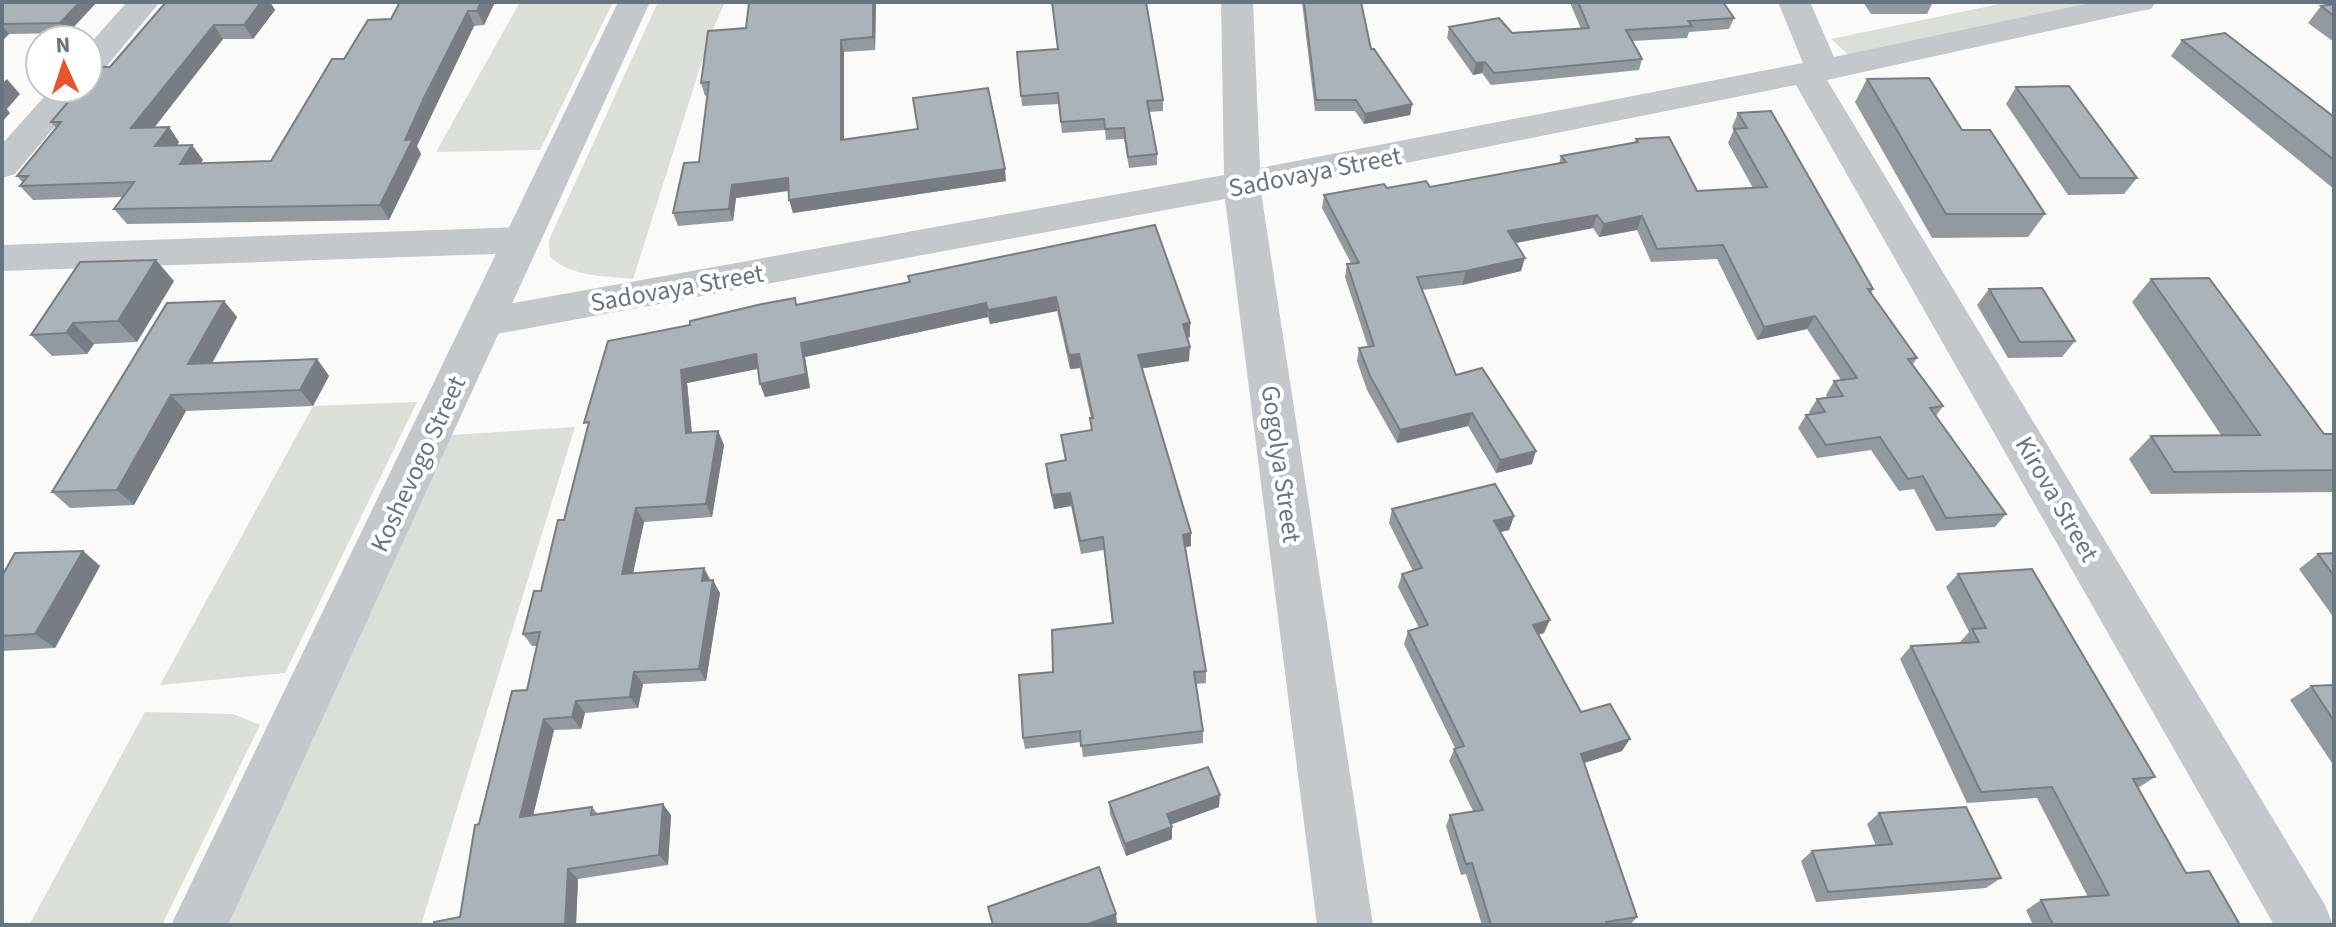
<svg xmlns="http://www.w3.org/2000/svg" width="2336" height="927" font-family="'Source Sans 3',sans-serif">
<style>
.green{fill:#dadfd7}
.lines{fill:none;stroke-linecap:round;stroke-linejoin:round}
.minor{fill:#c3c8cc;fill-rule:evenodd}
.tertiary{fill:#c3c8cc;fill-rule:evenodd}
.wall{fill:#929a9f}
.shaded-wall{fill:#777d82}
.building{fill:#aab3b9;stroke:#777d82;stroke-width:2}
.labels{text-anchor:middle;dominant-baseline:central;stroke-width:8;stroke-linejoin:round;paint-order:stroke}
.street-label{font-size:26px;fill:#657683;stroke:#fff}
</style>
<rect width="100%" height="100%" fill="#fafaf8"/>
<!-- green -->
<g class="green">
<polygon points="520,2 613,2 540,150 436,152"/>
<path d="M658,2H725L710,36L633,279C604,276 572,277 550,257L549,240Z"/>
<polygon points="2009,2 2118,2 1851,57 1831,39"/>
<polygon points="417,402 285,673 160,685 313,406"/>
<polygon points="575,427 421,925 225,925 451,435"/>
<polygon points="145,712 233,714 260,725 162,925 29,925"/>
</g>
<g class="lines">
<!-- minor -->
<g class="minor">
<polygon points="127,2 160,2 100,74 88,77 88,46"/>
<polygon points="1221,2 1253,2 1260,168 1803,63 1778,2 1810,2 1834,57 2095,2 2156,2 2151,9 2140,11 1827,80 2325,905 2333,925 2274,925 1796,85 1261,192 1373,925 1317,925 1225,199 486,336 472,332 466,322 472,312 486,308 1224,175"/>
<polygon points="52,88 87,88 15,174 2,178 2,144"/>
<polygon points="522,227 535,231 541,240 535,249 522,253 2,271 2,245"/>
</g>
<!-- tertiary -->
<polygon class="tertiary" points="618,2 650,2 228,925 171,925"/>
</g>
<!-- wall -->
<g class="wall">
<polygon points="2,2 97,2 68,33 9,34 2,41"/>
<polygon points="166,2 270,2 275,10 253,39 223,39 154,128 169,127 179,142 177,146 192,145 203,160 200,163 271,161 344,59 391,19 400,2 495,2 484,25 474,26 432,113 417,146 421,154 389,220 127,224 114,209 123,197 33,200 20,186 23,183 17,176 56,128 51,122 110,67"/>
<polygon points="761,2 876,2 875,50 844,52 844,140 1006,181 793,213 789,191 736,198 733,221 678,226 673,213 699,162 707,95 705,96 701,83 746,28"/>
<polygon points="1302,2 1361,2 1371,49 1412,104 1410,115 1364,124 1355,111 1315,111"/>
<polygon points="1572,2 1723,2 1734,18 1729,29 1689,32 1687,38 1632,41 1642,59 1639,70 1491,85 1482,73 1473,75 1447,38 1449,27 1512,33 1581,29 1571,5"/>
<polygon points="1863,2 1933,2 1927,14 1871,14"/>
<polygon points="2334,4 2334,42 2308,23 2321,6"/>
<polygon points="2182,40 2334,117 2334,189 2171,56"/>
<polygon points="1017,52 1163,100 1163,111 1149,112 1157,154 1157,165 1129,168 1124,139 1106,140 1105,130 1062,133 1059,104 1022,106"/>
<polygon points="1867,79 1962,130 2045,214 2028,237 1932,238 1855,102"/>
<polygon points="2016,87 2137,178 2124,194 2068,195 2006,104"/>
<polygon points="1738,113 1873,289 1871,293 1917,358 1913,364 1943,406 1936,416 2006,514 1995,527 1936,531 1914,489 1899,491 1871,450 1817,458 1798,428 1806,415 1810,414 1809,412 1817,399 1827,397 1826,395 1834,381 1841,380 1807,329 1757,340 1717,259 1651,262 1637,230 1599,237 1593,228 1516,243 1521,271 1462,285 1422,290 1456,375 1532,464 1496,473 1468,426 1397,443 1367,390 1357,361 1359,348 1368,347 1345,277 1347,264 1351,263 1322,208 1324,195 1387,188 1430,187 1559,164 1561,156 1635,142 1636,139 1697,191 1753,188 1728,143 1734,129 1732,127"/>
<polygon points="908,276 1190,323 1190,337 1187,338 1189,361 1142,368 1191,546 1185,547 1206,671 1206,683 1196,684 1203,731 1203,743 1083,757 1081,742 1025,749 1023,738 1053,672 1112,623 1104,550 1081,554 1071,506 1054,509 1047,477 1046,464 1065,460 1061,435 1091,431 1090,418 1091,418 1080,368 1070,369 1057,311 990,324 988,317 805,357 810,388 765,397 758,369 687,383 692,433 718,431 724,445 712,517 644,522 633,573 711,581 720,593 706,681 643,684 638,708 585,713 581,729 554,730 533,815 592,807 598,814 671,815 668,865 578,879 576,925 434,925 460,917 479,824 527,690 537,646 532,646 523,634 541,591 564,520 690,325 910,282"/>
<polygon points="2151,279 2324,434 2334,434 2334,492 2151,494 2129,459 2151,436 2221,435 2132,302"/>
<polygon points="174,281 137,342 94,344 87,354 52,356 31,335"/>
<polygon points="1989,289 2075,341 2062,357 2008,358 1977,305"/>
<polygon points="224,301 237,317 212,363 317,359 329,376 313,406 186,411 134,505 70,508 52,492"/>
<polygon points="1392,509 1514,516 1509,530 1500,532 1544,633 1538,635 1581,712 1622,751 1584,763 1637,917 1630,925 1482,925 1466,874 1461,875 1446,826 1450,815 1473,811 1449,761 1455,748 1404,644 1408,631 1419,628 1398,587 1402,574 1413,571 1389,523"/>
<polygon points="83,551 100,566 55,648 2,651 2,576"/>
<polygon points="2334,553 2334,618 2299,569 2318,554"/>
<polygon points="1958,574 2155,777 2138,788 2186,873 2240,925 2033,925 2026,910 2041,900 2088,897 2037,798 1967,803 1900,659 1911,646 1960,643 1960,642 1969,632 1946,587"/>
<polygon points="2334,685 2334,766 2290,700 2311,686"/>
<polygon points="1109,802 1219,807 1171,824 1172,839 1126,856 1110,814"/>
<polygon points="1879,813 2001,878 1986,888 1816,902 1801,861 1812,851 1876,846 1867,824"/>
</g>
<!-- shaded-wall -->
<g class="shaded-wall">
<polygon points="80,2 97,2 68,33 60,23"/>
<polygon points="261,2 270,2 275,10 253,39 244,25"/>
<polygon points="481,2 495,2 484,25 477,11"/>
<polygon points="873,2 876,2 875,50 873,37"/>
<polygon points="468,11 474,26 417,146 421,154 389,220 380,205 405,140"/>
<polygon points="2,25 9,34 2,41"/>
<polygon points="214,25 223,39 143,142 131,128"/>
<polygon points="841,40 844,52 844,152 841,140"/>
<polygon points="1485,62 1482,73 1473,75 1476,63"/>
<polygon points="7,79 20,94 7,109 10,113 2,122 2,84"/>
<polygon points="1412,104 1410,115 1364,124 1365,114"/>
<polygon points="169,127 179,142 166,161 155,146"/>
<polygon points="192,145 203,160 191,178 180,164"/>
<polygon points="1005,169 1006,181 793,213 789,200"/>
<polygon points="788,178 792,190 736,198 733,221 729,209 732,185"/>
<polygon points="1597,215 1593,228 1505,245 1508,231"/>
<polygon points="1642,216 1637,230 1599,237 1604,224"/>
<polygon points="1525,258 1521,271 1462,285 1466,271"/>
<polygon points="156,260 174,281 137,342 118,321"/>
<polygon points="1056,297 1057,311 990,324 988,310"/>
<polygon points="224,301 237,317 203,380 188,364"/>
<polygon points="986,303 988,317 805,357 810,388 765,397 760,384 801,343"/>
<polygon points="1815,316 1807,329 1757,340 1764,327"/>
<polygon points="73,323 94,344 87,354 66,333"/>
<polygon points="1190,323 1190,337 1182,338 1183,324"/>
<polygon points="1190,347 1189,361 1139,369 1138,355"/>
<polygon points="756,354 761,368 687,383 693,447 686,433 681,370"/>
<polygon points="1079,354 1080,368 1070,369 1069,355"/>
<polygon points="317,359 329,376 313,406 300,390"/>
<polygon points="171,395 186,411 134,505 117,490"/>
<polygon points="1472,413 1468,426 1397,443 1400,430"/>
<polygon points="718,431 724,445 712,517 706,504"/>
<polygon points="1536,451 1532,464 1496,473 1500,460"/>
<polygon points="1070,493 1071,506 1054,509 1052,495"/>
<polygon points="636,508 644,522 630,587 622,574"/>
<polygon points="1514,516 1509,530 1489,535 1494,521"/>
<polygon points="1191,533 1191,546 1182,548 1183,535"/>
<polygon points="83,551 100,566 55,648 35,634"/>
<polygon points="704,568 711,581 702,581"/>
<polygon points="713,580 720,593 706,681 699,669"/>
<polygon points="1550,620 1544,633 1527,638 1533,625"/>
<polygon points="634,672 643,684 638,708 630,697"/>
<polygon points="576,701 585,713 581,729 572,717"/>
<polygon points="544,719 554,730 530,828 520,817"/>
<polygon points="1630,739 1622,751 1574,766 1581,754"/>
<polygon points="1220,795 1219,807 1167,826 1167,814"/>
<polygon points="663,804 671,815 668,865 659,855"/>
<polygon points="1172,827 1172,839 1126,856 1125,844"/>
<polygon points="568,869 578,879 576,925 565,925"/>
<polygon points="1116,914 1117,923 1111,925 1085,925"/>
</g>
<!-- building -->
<g class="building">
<polygon points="2,2 80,2 60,23 2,24"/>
<polygon points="166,2 261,2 244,25 214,25 131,128 169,127 155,146 192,145 180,164 271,161 332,59 344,59 368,20 391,19 400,2 481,2 477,11 468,11 424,98 405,140 413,139 380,205 114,209 134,182 20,186 28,176 17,176 61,122 51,122 80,88 88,88 88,79 98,67 110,67"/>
<polygon points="761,2 873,2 873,37 841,40 841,140 918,129 913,98 988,88 1005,169 789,200 788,178 732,185 729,209 673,213 684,163 699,162 709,82 701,83 708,31 746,28 749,3"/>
<polygon points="1052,2 1146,2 1163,100 1147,101 1157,154 1128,157 1124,128 1105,129 1104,119 1061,122 1058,93 1021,96 1017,52 1058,49"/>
<polygon points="1304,2 1361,2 1371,49 1374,49 1412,104 1365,114 1356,100 1316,100"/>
<polygon points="1578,2 1723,2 1734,18 1688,21 1692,26 1626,30 1642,59 1494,73 1485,62 1476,63 1449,27 1499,18 1512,33 1589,28"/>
<polygon points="2334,4 2334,16 2321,6"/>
<polygon points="2225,33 2334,117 2334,160 2182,40"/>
<polygon points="1929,78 1962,130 1990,130 2045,214 1946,214 1867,79"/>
<polygon points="2069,86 2137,178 2080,178 2016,87"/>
<polygon points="1771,111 1873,289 1868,289 1917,358 1908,359 1943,406 1930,408 2006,514 1946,518 1923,476 1908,479 1880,437 1826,445 1806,415 1825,412 1817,399 1843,396 1834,381 1857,378 1815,316 1764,327 1723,245 1657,249 1642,216 1604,224 1597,215 1508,231 1525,258 1466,271 1417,277 1456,375 1482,368 1536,451 1500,460 1472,413 1400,430 1370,376 1359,348 1374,346 1347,264 1359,263 1324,195 1384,184 1387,188 1426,181 1430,187 1566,162 1561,156 1638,142 1636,139 1669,137 1697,191 1767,187 1734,129 1747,128 1738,113"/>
<polygon points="1155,225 1190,323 1183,324 1190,347 1138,355 1191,533 1183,535 1206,671 1194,672 1203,731 1081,746 1080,731 1023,738 1019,675 1053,672 1052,630 1113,623 1103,537 1080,541 1070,493 1052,495 1046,464 1066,460 1061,435 1092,430 1090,418 1093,418 1079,354 1069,355 1056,297 988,310 986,303 801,343 806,374 760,384 756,354 681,370 686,433 718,431 706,504 636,508 622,574 704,568 702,581 713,580 699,669 634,672 630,697 576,701 572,717 544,719 520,817 592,807 591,815 663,804 659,855 568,869 565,925 434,925 434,922 460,917 475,825 479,824 512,691 527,690 540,632 523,634 534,591 541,591 558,520 564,520 589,422 584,423 608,341 690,325 690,321 762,304 795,298 796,305 910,282 908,276"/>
<polygon points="156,260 118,321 73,323 66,333 31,335 80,262"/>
<polygon points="2209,278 2324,434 2334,434 2334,470 2174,472 2151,436 2260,435 2151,279"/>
<polygon points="2042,288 2075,341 2020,342 1989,289"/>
<polygon points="224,301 188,364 317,359 300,390 171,395 117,490 52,492 167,303"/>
<polygon points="1495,484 1514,516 1494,521 1550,620 1533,625 1581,712 1610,704 1630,739 1581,754 1637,917 1606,922 1607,925 1491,925 1472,863 1466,864 1450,815 1483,810 1454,749 1464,746 1408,631 1428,625 1402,574 1422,568 1392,509"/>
<polygon points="83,551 35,634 2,636 2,576 15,553"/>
<polygon points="2334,553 2334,576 2318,554"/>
<polygon points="2032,569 2155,777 2133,779 2186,873 2209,871 2240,925 2053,925 2041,900 2109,895 2052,787 1981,792 1911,646 1979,642 1972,629 1986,628 1958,574"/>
<polygon points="2334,685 2334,721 2311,686"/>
<polygon points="1208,767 1220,795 1167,814 1172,827 1125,844 1109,802"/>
<polygon points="1966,807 2001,878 1828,892 1812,851 1892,844 1879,813"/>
<polygon points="1099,867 1116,914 1085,925 993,925 988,907"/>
</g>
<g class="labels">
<!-- street labels -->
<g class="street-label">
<text transform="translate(1315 172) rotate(-11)">Sadovaya Street</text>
<text transform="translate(677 288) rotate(-10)">Sadovaya Street</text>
<text transform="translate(418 464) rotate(-65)">Koshevogo Street</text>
<text transform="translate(1281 464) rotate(82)">Gogolya Street</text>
<text transform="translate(2057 499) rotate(60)">Kirova Street</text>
</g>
</g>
<!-- border -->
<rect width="2336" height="927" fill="none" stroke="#657683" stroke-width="8"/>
<!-- north arrow -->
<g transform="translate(64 64) rotate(357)"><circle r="38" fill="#ffffff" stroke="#c1c8cd" stroke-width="2"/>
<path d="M0-6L14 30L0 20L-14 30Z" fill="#e4572e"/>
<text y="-12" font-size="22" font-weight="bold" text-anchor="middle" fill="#657683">N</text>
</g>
</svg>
